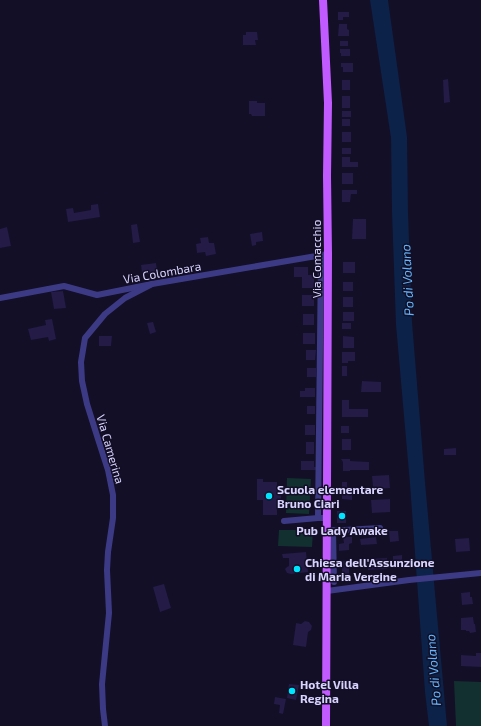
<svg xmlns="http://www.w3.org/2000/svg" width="481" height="726" font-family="'Exo 2',sans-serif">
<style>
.green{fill:#12302f}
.water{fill:#0c2248}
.building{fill:#241b47}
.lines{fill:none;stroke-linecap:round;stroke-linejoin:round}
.minor{stroke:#3d3a85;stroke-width:6}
.major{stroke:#c25bff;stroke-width:8}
.poi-dot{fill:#00e5ff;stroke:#130f26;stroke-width:1.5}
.labels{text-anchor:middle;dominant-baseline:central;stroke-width:3;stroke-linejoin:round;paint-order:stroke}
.street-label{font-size:12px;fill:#d9d4ff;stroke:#130f26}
.poi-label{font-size:12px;font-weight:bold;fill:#d9d4ff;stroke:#130f26;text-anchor:start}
.water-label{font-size:13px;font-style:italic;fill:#62b6ff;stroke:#130f26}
</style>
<rect width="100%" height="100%" fill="#130f26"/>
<!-- green -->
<g class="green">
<polygon points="287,478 311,479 309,514 286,513"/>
<polygon points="279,530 313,530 312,547 278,546"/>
<polygon points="454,681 481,682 481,726 456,726"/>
</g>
<!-- water -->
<polygon class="water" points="370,0 388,0 407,137 408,212 412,322 425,482 447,726 429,726 425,692 410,484 396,325 392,212 391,138"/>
<!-- building -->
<g class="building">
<polygon points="338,12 349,12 349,17 343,17 343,20 338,20"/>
<polygon points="339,24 347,24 347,29 349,30 349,36 338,36"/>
<polygon points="246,32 257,32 258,40 255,40 256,45 243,45 243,35 246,35"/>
<rect x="340" y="41" width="8" height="5"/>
<polygon points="340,49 350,49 350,56 341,56 341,53 340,53"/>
<polygon points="341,63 353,63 353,72 343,72 343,67 341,67"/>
<polygon points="448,79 450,102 444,103 443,80"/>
<rect x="342" y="80" width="8" height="10"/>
<rect x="342" y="96" width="8" height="12"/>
<polygon points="249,101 257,101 257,103 265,103 265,116 252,116 251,114 249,114"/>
<rect x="342" y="111" width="9" height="6"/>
<rect x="342" y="119" width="8" height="7"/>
<rect x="342" y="132" width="9" height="10"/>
<rect x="342" y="148" width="9" height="6"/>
<polygon points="342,157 350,157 350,162 358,162 358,167 342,167"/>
<rect x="342" y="173" width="11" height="11"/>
<polygon points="342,190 357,190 357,194 351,194 350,202 342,202"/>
<polygon points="98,204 100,217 68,222 66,209 73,208 74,213 91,210 91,205"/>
<polygon points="353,219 366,219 366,239 352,239"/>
<polygon points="137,224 140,242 133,243 131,225"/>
<polygon points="7,227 11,246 0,248 0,229"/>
<polygon points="262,232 263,241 256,242 256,245 252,246 250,234"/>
<polygon points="208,237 209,243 214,243 216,254 206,256 205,252 197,253 196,244 201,243 200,238"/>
<rect x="343" y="262" width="12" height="11"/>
<polygon points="156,263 157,271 153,272 154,273 148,274 148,272 142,273 141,265"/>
<polygon points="294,267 308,267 308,275 314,275 314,288 302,288 302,277 294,277"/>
<rect x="343" y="282" width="10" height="9"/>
<polygon points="63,291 66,308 54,309 51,292"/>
<rect x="302" y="295" width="12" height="11"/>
<rect x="343" y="297" width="10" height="10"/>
<rect x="343" y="312" width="11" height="9"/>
<rect x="303" y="314" width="11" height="11"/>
<polygon points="52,319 56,339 49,341 48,337 31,340 28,329 46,325 45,320"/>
<polygon points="153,322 156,332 150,334 147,323"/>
<rect x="342" y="323" width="9" height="6"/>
<rect x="303" y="333" width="12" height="11"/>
<polygon points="99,336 112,336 111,346 99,346"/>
<polygon points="343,336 354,337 354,348 343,348"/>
<polygon points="306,350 316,350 315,360 306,360"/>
<polygon points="342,352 355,352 355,361 348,361 348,363 342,363"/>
<rect x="342" y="366" width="5" height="10"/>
<rect x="307" y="368" width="9" height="9"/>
<polygon points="362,381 381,382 381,392 361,392"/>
<polygon points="305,388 315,388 315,397 300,397 300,391 305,391"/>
<polygon points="342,400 349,400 349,409 368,409 368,417 342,417"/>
<rect x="307" y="406" width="8" height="8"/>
<rect x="305" y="425" width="10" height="10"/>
<rect x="341" y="426" width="8" height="7"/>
<rect x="342" y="439" width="9" height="11"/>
<rect x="306" y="442" width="8" height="12"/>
<polygon points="456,448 456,455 444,455 444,449"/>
<polygon points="341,459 350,459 350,461 369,462 369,470 350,470 350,471 343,471 343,462"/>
<polygon points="301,461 314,461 314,467 318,467 318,470 301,470"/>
<polygon points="389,475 390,488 376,489 376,487 373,487 372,476"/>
<polygon points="257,479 263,479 263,482 277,482 277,491 281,490 281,500 277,500 277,515 263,515 263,500 257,500"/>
<polygon points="342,482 347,482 347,487 352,487 352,500 342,499"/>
<polygon points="390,499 390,512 372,513 371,500"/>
<rect x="337" y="511" width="9" height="12"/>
<polygon points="389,531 398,531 399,541 390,542"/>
<polygon points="343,537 352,537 352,543 349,544 349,550 339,551 339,544 344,543"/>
<polygon points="376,537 377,544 361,545 360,539"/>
<polygon points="469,538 470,551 456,552 455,539"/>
<polygon points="306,552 308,572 291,574 287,573 285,569 287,567 289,566 289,558 283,558 282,554"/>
<polygon points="402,555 402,566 393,567 393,556"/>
<polygon points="387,558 387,569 368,570 367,559"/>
<rect x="342" y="561" width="7" height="19"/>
<polygon points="164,584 171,608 160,612 153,587"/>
<polygon points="470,592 470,597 472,597 473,604 462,605 461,593"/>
<polygon points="473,617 474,624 475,624 476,632 470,633 469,631 466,631 466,630 461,630 461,618"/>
<polygon points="305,621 309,622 312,626 311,630 308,632 306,647 293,645 296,623 301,624"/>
<polygon points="476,653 481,653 481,667 461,666 461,655 476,656"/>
<polygon points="289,684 299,685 296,700 287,698"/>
<polygon points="275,697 286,699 283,714 279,713 280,705 274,704"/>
</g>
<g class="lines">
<!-- minor -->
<g class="minor">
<polyline points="321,255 318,518 327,518"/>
<polyline points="0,298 64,286 97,295 152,284 328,254"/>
<polyline points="284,521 318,518"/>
<polyline points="333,530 334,582"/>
<polyline points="327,531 380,528"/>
<polyline points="327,591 409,580 481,573"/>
<polyline points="105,726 103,709 102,684 109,613 107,570 108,552 113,518 113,495 108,470 98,439 87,404 82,381 81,362 85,338 105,314 125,298 152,284"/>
</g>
<!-- major -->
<polyline class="major" points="323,0 328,103 327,176 328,254 326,726"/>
</g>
<!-- markers -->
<g class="poi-dot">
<circle cx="269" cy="496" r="4"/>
<circle cx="342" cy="516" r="4"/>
<circle cx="297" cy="569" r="4"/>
<circle cx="292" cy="691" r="4"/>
</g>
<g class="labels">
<!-- street labels -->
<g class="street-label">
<text transform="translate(316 259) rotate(-90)">Via Comacchio</text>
<text transform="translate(162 272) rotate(-10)">Via Colombara</text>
<text transform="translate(111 449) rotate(74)">Via Camerina</text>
</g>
<!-- poi labels -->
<g class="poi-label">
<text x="277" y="489">Scuola elementare<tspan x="277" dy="14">Bruno Ciari</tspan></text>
<text x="342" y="530" text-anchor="middle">Pub Lady Awake</text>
<text x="305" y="562">Chiesa dell'Assunzione<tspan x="305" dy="14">di Maria Vergine</tspan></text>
<text x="300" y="684">Hotel Villa<tspan x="300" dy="14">Regina</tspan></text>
</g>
<!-- water labels -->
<g class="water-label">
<text transform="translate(407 280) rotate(-93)">Po di Volano</text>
<text transform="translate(433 670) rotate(-95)">Po di Volano</text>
</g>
</g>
</svg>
